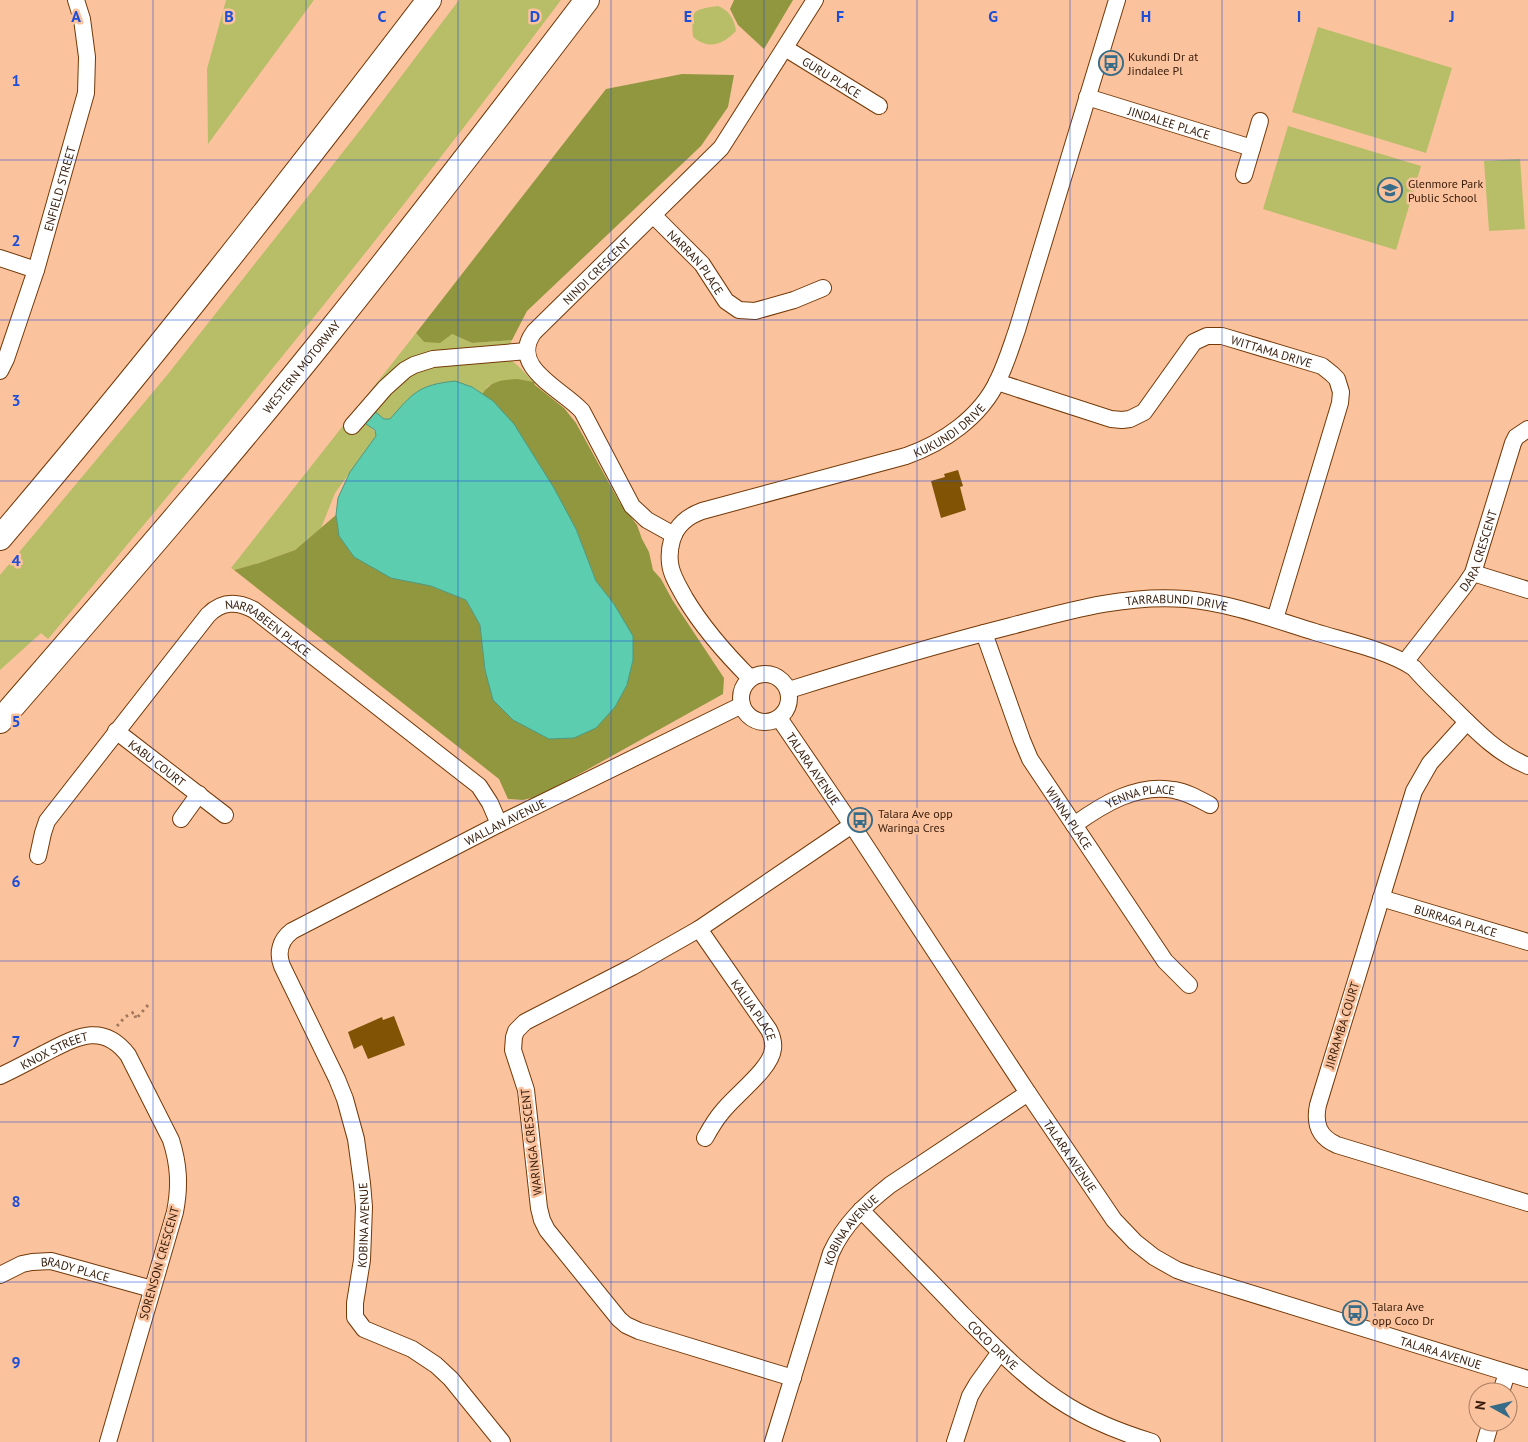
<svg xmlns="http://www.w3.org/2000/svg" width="1528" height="1442" font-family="'PT Sans',sans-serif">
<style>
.green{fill:#b7be67}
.forest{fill:#91973f}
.water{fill:#5ccdaf;stroke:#50987d}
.building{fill:#805404}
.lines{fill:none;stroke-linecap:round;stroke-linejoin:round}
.minor-casing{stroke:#743906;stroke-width:18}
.highway-casing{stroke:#743906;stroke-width:26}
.path{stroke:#a2775b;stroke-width:3;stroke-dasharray:2.5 4;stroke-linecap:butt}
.minor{stroke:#fff;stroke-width:16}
.highway{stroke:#fff;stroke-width:24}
.grid{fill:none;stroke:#1d4ed8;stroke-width:1;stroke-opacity:0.55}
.labels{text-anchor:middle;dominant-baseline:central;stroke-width:5;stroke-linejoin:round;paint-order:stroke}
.poi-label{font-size:12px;fill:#351b09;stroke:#fbc29e;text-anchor:start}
.street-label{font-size:12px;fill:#351b09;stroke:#fbc29e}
.grid-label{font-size:16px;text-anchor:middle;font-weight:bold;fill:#1d4ed8;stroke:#fbc29e;stroke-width:5;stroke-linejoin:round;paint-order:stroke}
</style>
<rect width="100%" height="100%" fill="#fbc29e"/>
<!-- green -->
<g class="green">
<polygon points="226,0 314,0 208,144 207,69"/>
<path d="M459,0H561C397,218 225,430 48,639L41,633L0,670V575L168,374L365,124Z"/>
<path d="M718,6C729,10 734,19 736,31C722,45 709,50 693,37C691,10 691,10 718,6Z"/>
<polygon points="1318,27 1452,68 1426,153 1292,112"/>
<polygon points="1288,126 1421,166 1396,250 1263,209"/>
<polygon points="1520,159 1525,229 1489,231 1484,161"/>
<path d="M416,333L424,342L452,334L472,343L512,340L510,345L424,357L363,422C369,427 378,430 375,438L335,493L321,528L295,550L259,563L234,570L231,568Z"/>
<path d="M509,359C519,365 525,374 534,382L518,379L488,386L482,394L472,387L416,392L390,419C383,421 378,414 373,410L419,367Z"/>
</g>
<!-- forest -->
<g class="forest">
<polygon points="734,0 793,0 764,49 738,25 730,9"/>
<polygon points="682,74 734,75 728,107 701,146 527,311 512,340 472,343 452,334 440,343 424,342 416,333 606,89"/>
<path d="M518,379L534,382L535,385L564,408L576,423L620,503L637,525L642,539L649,552L653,570L661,579L673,601L724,678L723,694L540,796L523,800L508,799L499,779L234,570L259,563L295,550L336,515L339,536L391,578L431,586L466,600L480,625L485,670L614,604L596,581L576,529L493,401L482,394C492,380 503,380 518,379Z"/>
</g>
<!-- water -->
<path class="water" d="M455,381L472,387L493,401L514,424L554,488L576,529L596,581L614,604L633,636V660L627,685L615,707L596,728L574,738L549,739L513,720L493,700L485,670L480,625L466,600L431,586L391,578L354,557L339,536L336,515L338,498L350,472L376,436L375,430L363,422L373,410L384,419H390C413,393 418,385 455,381Z"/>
<!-- building -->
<g class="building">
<polygon points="958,470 963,486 960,487 966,510 941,518 931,481 945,477 944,474"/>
<polygon points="394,1016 405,1045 368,1059 362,1045 354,1049 348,1032 382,1017 383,1020"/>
</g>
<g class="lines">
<defs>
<g id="minor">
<path id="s1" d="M785,48L879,106"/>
<path id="s2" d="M1087,97L1252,148"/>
<polyline points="1244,175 1260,121"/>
<path id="s3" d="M653,215L702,264L726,301L739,310L755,311L794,300L823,288"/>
<polyline points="0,258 36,270"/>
<path id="s4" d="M0,371L6,359L36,270L86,93L87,57L82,19L76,0"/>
<path id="s5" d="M997,382L1111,419L1122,420L1130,419L1144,412L1194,342L1207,336H1222L1322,366L1332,374L1337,379L1341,392L1340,403L1275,619"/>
<polyline points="352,426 385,388 405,370 414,365 433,359 527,351"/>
<path id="s6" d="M674,535L647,520L632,506L582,411C562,389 508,367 534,332L721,148L815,0"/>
<polyline points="1473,573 1528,590"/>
<path id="s7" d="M984,633L1022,740L1030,759L1165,961L1189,985"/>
<path id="s8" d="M1405,662L1465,585L1473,573L1513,443L1516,437L1528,429"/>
<circle cx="765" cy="698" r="24"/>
<path id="s9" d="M750,678C725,653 703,628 685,598C679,587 671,575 670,563C669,555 670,547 672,540C676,526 688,516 702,511L906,456C943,443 981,417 998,380C1006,364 1011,347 1017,330L1117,0"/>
<path id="s10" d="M789,690C862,667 936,645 1011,626C1068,611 1126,594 1186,599C1230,603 1273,619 1315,632C1344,641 1390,651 1414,668C1426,682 1439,694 1452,707C1475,730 1498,754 1528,766"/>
<path id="s11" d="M779,718L852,825L1028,1093L1114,1220L1135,1242L1154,1257L1177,1270L1191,1275L1528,1379"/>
<path d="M1467,722L1430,763L1414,791L1318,1105C1314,1124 1319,1137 1337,1145L1528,1203"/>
<path id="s12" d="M116,731L225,815"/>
<polyline points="181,819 199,794"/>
<path id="s13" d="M1074,825C1103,804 1138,783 1174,790C1187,792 1199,799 1210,805"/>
<path id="s14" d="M38,856L43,833L47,821L208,615C222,601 237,601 254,610L479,786L490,803L499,824"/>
<path id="s15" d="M1381,898L1528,942"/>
<path id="s16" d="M699,929L769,1030C772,1036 774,1042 773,1049C771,1069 735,1095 722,1112C715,1120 710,1129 705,1138"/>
<path id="s17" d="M0,1076C15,1069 30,1061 45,1053C75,1038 102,1021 128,1055L171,1140C179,1165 180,1186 175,1212L108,1442"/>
<path id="s18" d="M861,1210C895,1245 929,1279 962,1314C995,1347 1028,1382 1068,1406C1094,1422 1123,1433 1152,1442"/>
<path id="s19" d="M0,1275L22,1264L32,1262L51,1261L152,1289"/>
<polyline points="793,1378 639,1331 626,1325 619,1319 547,1230 542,1220 539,1208 526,1090 513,1050 514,1037 516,1031 525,1022 632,967 699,929 852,825"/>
<polyline points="1501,1392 1507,1373"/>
<path id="s20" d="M502,1442L451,1379L436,1365L412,1349L364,1329L355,1317V1303L362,1260L364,1207L362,1183L356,1139L345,1099L337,1079L282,966C277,953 280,940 292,931L499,824L742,705"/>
<path id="s21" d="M773,1442L831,1253C844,1224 866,1204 890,1185L1028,1093"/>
<polyline points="955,1442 970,1396 977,1384 1000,1352"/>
<polyline points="1485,1442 1491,1422"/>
</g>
<g id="highway">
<path d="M0,538C149,363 290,182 429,0"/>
<path id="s22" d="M0,721C110,594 221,467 326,336C415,225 501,113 587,0"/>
</g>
</defs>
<!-- minor casing -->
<use href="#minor" class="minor-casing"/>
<!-- highway casing -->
<use href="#highway" class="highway-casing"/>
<!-- path -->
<polyline class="path" points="117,1026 125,1017 134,1012 136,1019 148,1005"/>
<!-- minor -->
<use href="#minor" class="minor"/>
<!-- highway -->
<use href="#highway" class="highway"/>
</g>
<!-- grid -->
<path class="grid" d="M153,0V1442M306,0V1442M458,0V1442M611,0V1442M764,0V1442M917,0V1442M1070,0V1442M1222,0V1442M1375,0V1442M0,160H1528M0,320H1528M0,481H1528M0,641H1528M0,801H1528M0,961H1528M0,1122H1528M0,1282H1528"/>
<!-- icons -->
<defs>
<symbol id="bus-ring" viewBox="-11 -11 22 22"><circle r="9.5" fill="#fbc29e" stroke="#366c88" stroke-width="1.5"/><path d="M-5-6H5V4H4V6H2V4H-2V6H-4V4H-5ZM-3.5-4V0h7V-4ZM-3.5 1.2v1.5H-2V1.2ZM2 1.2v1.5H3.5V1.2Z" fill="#366c88"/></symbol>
<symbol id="school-ring" viewBox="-11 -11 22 22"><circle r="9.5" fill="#fbc29e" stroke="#366c88" stroke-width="1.5"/><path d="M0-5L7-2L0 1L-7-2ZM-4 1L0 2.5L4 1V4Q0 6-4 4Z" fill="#366c88"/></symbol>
</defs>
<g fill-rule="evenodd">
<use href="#bus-ring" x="1097" y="49" width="28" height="28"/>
<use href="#school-ring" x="1376" y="176" width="28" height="28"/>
<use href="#bus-ring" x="846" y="806" width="28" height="28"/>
<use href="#bus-ring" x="1341" y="1299" width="28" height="28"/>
</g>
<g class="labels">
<!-- poi labels -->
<g class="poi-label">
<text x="1128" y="56">Kukundi Dr at<tspan x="1128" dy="14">Jindalee Pl</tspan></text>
<text x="1408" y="183">Glenmore Park<tspan x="1408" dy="14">Public School</tspan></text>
<text x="878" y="813">Talara Ave opp<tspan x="878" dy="14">Waringa Cres</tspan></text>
<text x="1372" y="1306">Talara Ave<tspan x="1372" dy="14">opp Coco Dr</tspan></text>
</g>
<!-- street labels -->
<g class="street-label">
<text stroke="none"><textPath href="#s1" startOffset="55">GURU PLACE</textPath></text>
<text stroke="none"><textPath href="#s2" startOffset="86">JINDALEE PLACE</textPath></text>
<text stroke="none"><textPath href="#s4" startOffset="192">ENFIELD STREET</textPath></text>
<text stroke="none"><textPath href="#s3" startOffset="64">NARRAN PLACE</textPath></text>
<text stroke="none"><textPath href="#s6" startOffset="350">NINDI CRESCENT</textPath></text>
<text stroke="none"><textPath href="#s5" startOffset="322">WITTAMA DRIVE</textPath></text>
<text stroke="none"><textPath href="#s22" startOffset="465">WESTERN MOTORWAY</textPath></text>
<text stroke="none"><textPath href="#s9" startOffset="470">KUKUNDI DRIVE</textPath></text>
<text stroke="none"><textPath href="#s8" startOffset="135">DARA CRESCENT</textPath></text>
<text stroke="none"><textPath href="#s10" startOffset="400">TARRABUNDI DRIVE</textPath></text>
<text stroke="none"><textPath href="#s14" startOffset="368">NARRABEEN PLACE</textPath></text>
<text stroke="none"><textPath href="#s12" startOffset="52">KABU COURT</textPath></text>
<text stroke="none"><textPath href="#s11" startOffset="61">TALARA AVENUE</textPath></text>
<text stroke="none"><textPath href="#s13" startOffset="74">YENNA PLACE</textPath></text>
<text stroke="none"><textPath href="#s7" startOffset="205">WINNA PLACE</textPath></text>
<text stroke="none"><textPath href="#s20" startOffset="844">WALLAN AVENUE</textPath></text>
<text stroke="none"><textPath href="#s15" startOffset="78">BURRAGA PLACE</textPath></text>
<text stroke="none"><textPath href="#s16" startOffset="98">KALUA PLACE</textPath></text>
<text transform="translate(1342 1025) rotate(-73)">JIRRAMBA COURT</text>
<text stroke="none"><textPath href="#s17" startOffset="60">KNOX STREET</textPath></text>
<text transform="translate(531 1142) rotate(-97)">WARINGA CRESCENT</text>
<text stroke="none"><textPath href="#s11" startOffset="526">TALARA AVENUE</textPath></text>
<text stroke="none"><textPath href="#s20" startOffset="290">KOBINA AVENUE</textPath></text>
<text stroke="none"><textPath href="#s21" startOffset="228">KOBINA AVENUE</textPath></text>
<text transform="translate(159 1263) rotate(-74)">SORENSON CRESCENT</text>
<text stroke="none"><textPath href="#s19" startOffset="79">BRADY PLACE</textPath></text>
<text stroke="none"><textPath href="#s18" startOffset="189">COCO DRIVE</textPath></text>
<text stroke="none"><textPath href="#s11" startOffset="961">TALARA AVENUE</textPath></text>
</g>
</g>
<g class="grid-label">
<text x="76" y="22">A</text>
<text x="229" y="22">B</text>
<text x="382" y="22">C</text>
<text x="535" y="22">D</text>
<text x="688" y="22">E</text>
<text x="840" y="22">F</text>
<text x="993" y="22">G</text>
<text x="1146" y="22">H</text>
<text x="1299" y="22">I</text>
<text x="1452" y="22">J</text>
<text x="16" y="86">1</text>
<text x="16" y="246">2</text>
<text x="16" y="406">3</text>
<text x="16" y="566">4</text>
<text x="16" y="727">5</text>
<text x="16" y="887">6</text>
<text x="16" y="1047">7</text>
<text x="16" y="1207">8</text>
<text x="16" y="1368">9</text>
</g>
<!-- north arrow -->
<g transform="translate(1493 1407) rotate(278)"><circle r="24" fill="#fbc29e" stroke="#ac7f62"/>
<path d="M0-4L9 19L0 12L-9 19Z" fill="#366c88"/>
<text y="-8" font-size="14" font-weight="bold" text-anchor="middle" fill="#351b09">N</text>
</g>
</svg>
